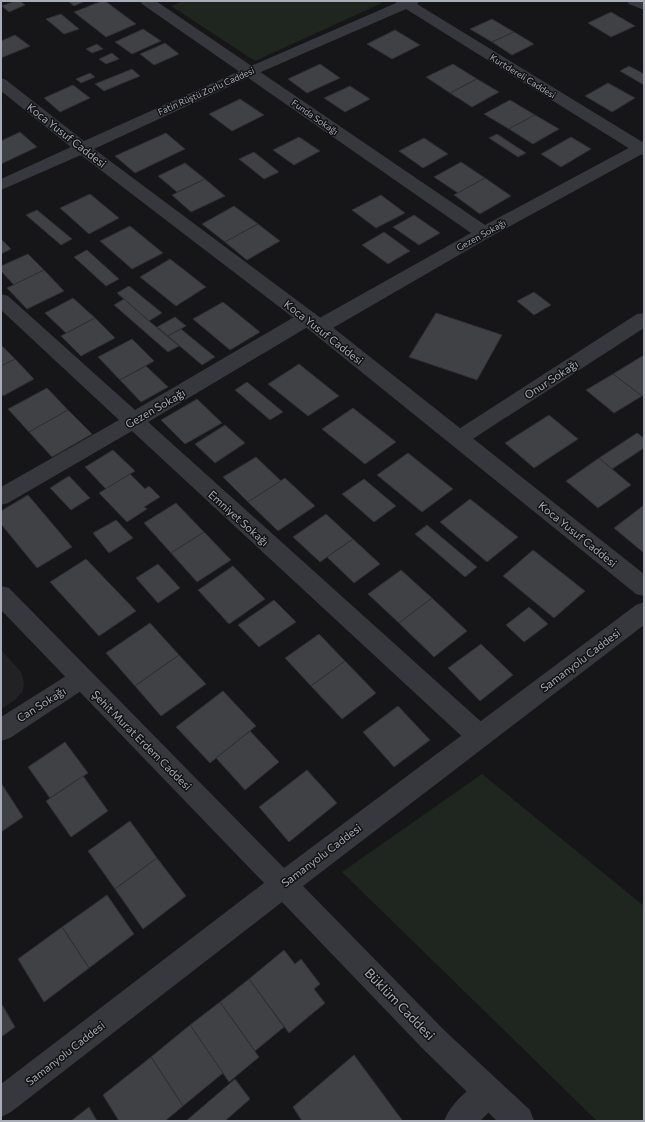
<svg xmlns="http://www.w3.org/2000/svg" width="645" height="1122" font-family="Commissioner,sans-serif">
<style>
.built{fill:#222225}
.green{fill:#1e261f}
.building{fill:#404145;stroke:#303034}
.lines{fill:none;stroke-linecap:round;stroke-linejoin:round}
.minor{fill:#37383d;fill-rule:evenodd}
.tertiary{fill:#37383d;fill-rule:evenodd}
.labels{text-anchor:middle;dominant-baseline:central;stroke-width:3;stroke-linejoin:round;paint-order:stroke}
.far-street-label{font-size:9px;fill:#a8adb8;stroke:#111113}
.street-label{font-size:11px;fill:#a8adb8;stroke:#111113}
.near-street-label{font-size:13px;fill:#a8adb8;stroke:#111113}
</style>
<rect width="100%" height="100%" fill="#161618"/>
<!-- built -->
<polygon class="built" points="1,650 21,672 24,682 23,691 15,700 1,709"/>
<!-- green -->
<g class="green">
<polygon points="183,1 378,1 382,3 255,61 171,6"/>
<polygon points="482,774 644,906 644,1121 597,1121 342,872"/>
</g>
<!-- building -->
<g class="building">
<polygon points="15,1 20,1 25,5 9,12 2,6"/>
<polygon points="68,1 85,1 74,6"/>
<polygon points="102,1 105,1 136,24 106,37 74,12"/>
<polygon points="611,12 635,26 611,37 588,23"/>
<polygon points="61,14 79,29 64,34 46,19"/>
<polygon points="492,19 514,32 492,42 470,29"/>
<polygon points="143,29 161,41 132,54 115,42"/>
<polygon points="395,30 420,45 392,59 367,44"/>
<polygon points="514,32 534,44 512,55 492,42"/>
<polygon points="15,35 30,46 1,58 1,41"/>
<polygon points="165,43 179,54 154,65 140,54"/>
<polygon points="97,44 103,49 92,53 86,49"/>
<polygon points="112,53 119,59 106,64 99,59"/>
<polygon points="320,64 340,78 307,93 288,79"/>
<polygon points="453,64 477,79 450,93 426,77"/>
<polygon points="629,66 644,74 644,85 620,71"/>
<polygon points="132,69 140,76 104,91 95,84"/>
<polygon points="90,73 95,77 81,83 76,79"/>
<polygon points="477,79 499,92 472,107 450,93"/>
<polygon points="608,83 635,98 612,112 585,96"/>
<polygon points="73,85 90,98 60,112 44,98"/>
<polygon points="350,86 370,99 345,112 324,98"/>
<polygon points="240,99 264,115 232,131 209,114"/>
<polygon points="510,100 535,115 509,129 484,114"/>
<polygon points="535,115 559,129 533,144 509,129"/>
<polygon points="20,132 37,147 1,164 1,141"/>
<polygon points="166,133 185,149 135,173 115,156"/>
<polygon points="497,134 526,153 518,157 489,138"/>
<polygon points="299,137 320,151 294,165 273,150"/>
<polygon points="571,137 591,149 561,167 541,154"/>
<polygon points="424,138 448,154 423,168 399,151"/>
<polygon points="254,152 279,172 264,179 239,159"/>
<polygon points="461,162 485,178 458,193 434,177"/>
<polygon points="185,163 205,179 177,192 158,176"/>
<polygon points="485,178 511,196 480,214 454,195"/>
<polygon points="205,179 225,196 191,212 172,195"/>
<polygon points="90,194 119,218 89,234 60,208"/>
<polygon points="381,195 405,213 376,228 352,210"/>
<polygon points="234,206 258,224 225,242 202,224"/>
<polygon points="37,210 72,239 61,245 26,215"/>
<polygon points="414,215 440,233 419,245 393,227"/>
<polygon points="258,224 280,241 247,260 225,242"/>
<polygon points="130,226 163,253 132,269 100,241"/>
<polygon points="384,232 410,251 388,264 362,245"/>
<polygon points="1,239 11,249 1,254"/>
<polygon points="87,250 119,279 106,286 74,257"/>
<polygon points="28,254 44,270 14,285 1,271 1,266"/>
<polygon points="170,259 206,287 176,306 140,277"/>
<polygon points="44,270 64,291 27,309 7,288"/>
<polygon points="129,286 162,313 149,321 117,293"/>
<polygon points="534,292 551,305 534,315 517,301"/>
<polygon points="73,298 95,318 66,333 45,313"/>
<polygon points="124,299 149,321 179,346 168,352 114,305"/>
<polygon points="223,302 260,332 230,350 193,319"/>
<polygon points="436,313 502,335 477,380 409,357"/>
<polygon points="175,317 186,326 168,336 157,327"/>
<polygon points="95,318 115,338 81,356 61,336"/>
<polygon points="181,329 215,357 202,365 168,336"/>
<polygon points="132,339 154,361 120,380 98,357"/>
<polygon points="1,345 15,359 1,366"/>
<polygon points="644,355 644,395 642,396 613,374"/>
<polygon points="15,359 34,379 3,396 1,393 1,366"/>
<polygon points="299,364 339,396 308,416 268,384"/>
<polygon points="146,366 168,387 141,402 120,380"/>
<polygon points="613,374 642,396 614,413 586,390"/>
<polygon points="247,382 283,412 270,420 235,390"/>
<polygon points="47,388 68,410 29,432 8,409"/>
<polygon points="197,399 222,423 185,444 161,420"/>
<polygon points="353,408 396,442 365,464 322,429"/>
<polygon points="68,410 92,434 52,457 29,432"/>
<polygon points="549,415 578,439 534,468 505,443"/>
<polygon points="225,425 245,443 215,463 195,444"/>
<polygon points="637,433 644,438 644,448 612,469 599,458"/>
<polygon points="113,450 135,471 106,489 85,467"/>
<polygon points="408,453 453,489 422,512 377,475"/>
<polygon points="256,457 281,481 248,502 223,477"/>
<polygon points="599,458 631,485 598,508 566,481"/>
<polygon points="130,474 145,489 149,486 160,497 144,507 147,509 127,522 99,493"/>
<polygon points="69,476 90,498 71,510 50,488"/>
<polygon points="285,478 315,506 278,531 248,502"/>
<polygon points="364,479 396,506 374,522 342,494"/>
<polygon points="28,495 72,547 37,568 1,524 1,511"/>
<polygon points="470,499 518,537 487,562 440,522"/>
<polygon points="176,503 204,532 171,553 144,523"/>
<polygon points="644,505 644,553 614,528"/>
<polygon points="326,514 353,539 320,562 293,537"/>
<polygon points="116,520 133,538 109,553 93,533"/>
<polygon points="427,525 477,567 465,577 415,534"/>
<polygon points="204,532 231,560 197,582 171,553"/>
<polygon points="353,539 380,564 354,583 327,557"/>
<polygon points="533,550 585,591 554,618 503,576"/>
<polygon points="86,559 136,611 99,636 50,582"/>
<polygon points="158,564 180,588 158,603 136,578"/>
<polygon points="233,566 265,599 229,624 198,590"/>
<polygon points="401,570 432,598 399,623 368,594"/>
<polygon points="432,598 467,631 434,657 399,623"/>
<polygon points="274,600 296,622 259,647 238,625"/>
<polygon points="529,607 548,624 524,642 506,625"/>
<polygon points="150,623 179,655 135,686 106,653"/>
<polygon points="319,634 345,661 311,686 285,658"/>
<polygon points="481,644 513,675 480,701 448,668"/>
<polygon points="179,655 206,684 161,716 135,686"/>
<polygon points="345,661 376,693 342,719 311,686"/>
<polygon points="223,691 256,726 210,763 176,727"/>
<polygon points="398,706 430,740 394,767 363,732"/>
<polygon points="250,731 279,762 245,790 216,758"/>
<polygon points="65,742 88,773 50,798 28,767"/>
<polygon points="307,770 337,803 289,842 259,807"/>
<polygon points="83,776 108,811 71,837 46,801"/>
<polygon points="1,783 23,817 1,832"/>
<polygon points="130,821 157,858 115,889 88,851"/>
<polygon points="157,858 186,896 143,929 115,889"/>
<polygon points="107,895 134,934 89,968 62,927"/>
<polygon points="62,927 89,968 44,1002 18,959"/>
<polygon points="284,950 295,964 301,959 320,984 314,989 325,1003 289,1033 249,979"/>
<polygon points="249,979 284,1027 255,1051 220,1002"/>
<polygon points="220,1002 259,1057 229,1082 190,1025"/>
<polygon points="1,1003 15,1027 1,1037"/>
<polygon points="190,1025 223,1073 183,1106 151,1057"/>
<polygon points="354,1055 402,1120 400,1121 302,1121 293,1107"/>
<polygon points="151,1057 183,1106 165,1121 119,1121 103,1095"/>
<polygon points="235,1079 250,1099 225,1121 186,1121"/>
<polygon points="89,1107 97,1121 71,1121"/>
</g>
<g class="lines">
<!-- minor -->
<g class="minor">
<polygon points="140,1 156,1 485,225 638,143 644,141 644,153 490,237 326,332 319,334 312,332 310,327 311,325 148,422 487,727 490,735 487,743 478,746 469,743 132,431 8,503 1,505 1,487 119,420 1,310 1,294 8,296 135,410 301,313 308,312 315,313 317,318 316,320 471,233 142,4"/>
<polygon points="627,1 644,1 644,10 629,4"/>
<polygon points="644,313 644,328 465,444 458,447 451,444 448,439 451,434 637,314"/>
<polygon points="82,668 90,671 94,678 90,685 10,738 1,741 1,717 74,671"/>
<path d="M488,1078L498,1083L503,1093L498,1103L480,1121H444C451,1103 470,1086 488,1078Z"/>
</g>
<!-- tertiary -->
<g class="tertiary">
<polygon points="395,1 420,1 417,4 644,143 644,155 638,154 406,9 254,75 94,149 326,322 644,574 644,596 636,594 312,332 81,155 1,190 1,179 71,147 1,91 1,78 6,80 84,141 244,69 396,3"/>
<polygon points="1,586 9,588 284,868 636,605 644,602 644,625 303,886 444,1030 530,1110 534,1121 497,1121 424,1050 282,902 11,1112 1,1117 1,1084 264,883 1,610"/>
</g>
</g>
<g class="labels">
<!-- far-street labels -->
<g class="far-street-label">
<text transform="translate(523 76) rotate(32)">Kurtdereli Caddesi</text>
<text transform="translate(206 91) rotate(-24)">Fatin Rüştü Zorlu Caddesi</text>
<text transform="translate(315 117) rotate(35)">Funda Sokağı</text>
<text transform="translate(481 235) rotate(-29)">Gezen Sokağı</text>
</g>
<!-- street labels -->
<g class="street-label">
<text transform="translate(67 135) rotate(38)">Koca Yusuf Caddesi</text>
<text transform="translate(324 332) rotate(38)">Koca Yusuf Caddesi</text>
<text transform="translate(551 379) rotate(-33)">Onur Sokağı</text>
<text transform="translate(155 408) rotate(-30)">Gezen Sokağı</text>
<text transform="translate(239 518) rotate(42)">Emniyet Sokağı</text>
<text transform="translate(578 534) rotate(39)">Koca Yusuf Caddesi</text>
<text transform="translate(580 660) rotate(-37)">Samanyolu Caddesi</text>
<text transform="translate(41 704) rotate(-32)">Can Sokağı</text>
<text transform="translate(142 740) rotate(45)">Şehit Murat Erdem Caddesi</text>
<text transform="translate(321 855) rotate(-37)">Samanyolu Caddesi</text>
<text transform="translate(65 1053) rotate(-38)">Samanyolu Caddesi</text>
</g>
<!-- near-street labels -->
<g class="near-street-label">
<text transform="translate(400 1004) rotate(46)">Büklüm Caddesi</text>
</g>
</g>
<!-- border -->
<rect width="645" height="1122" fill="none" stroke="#a8adb8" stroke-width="4"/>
</svg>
